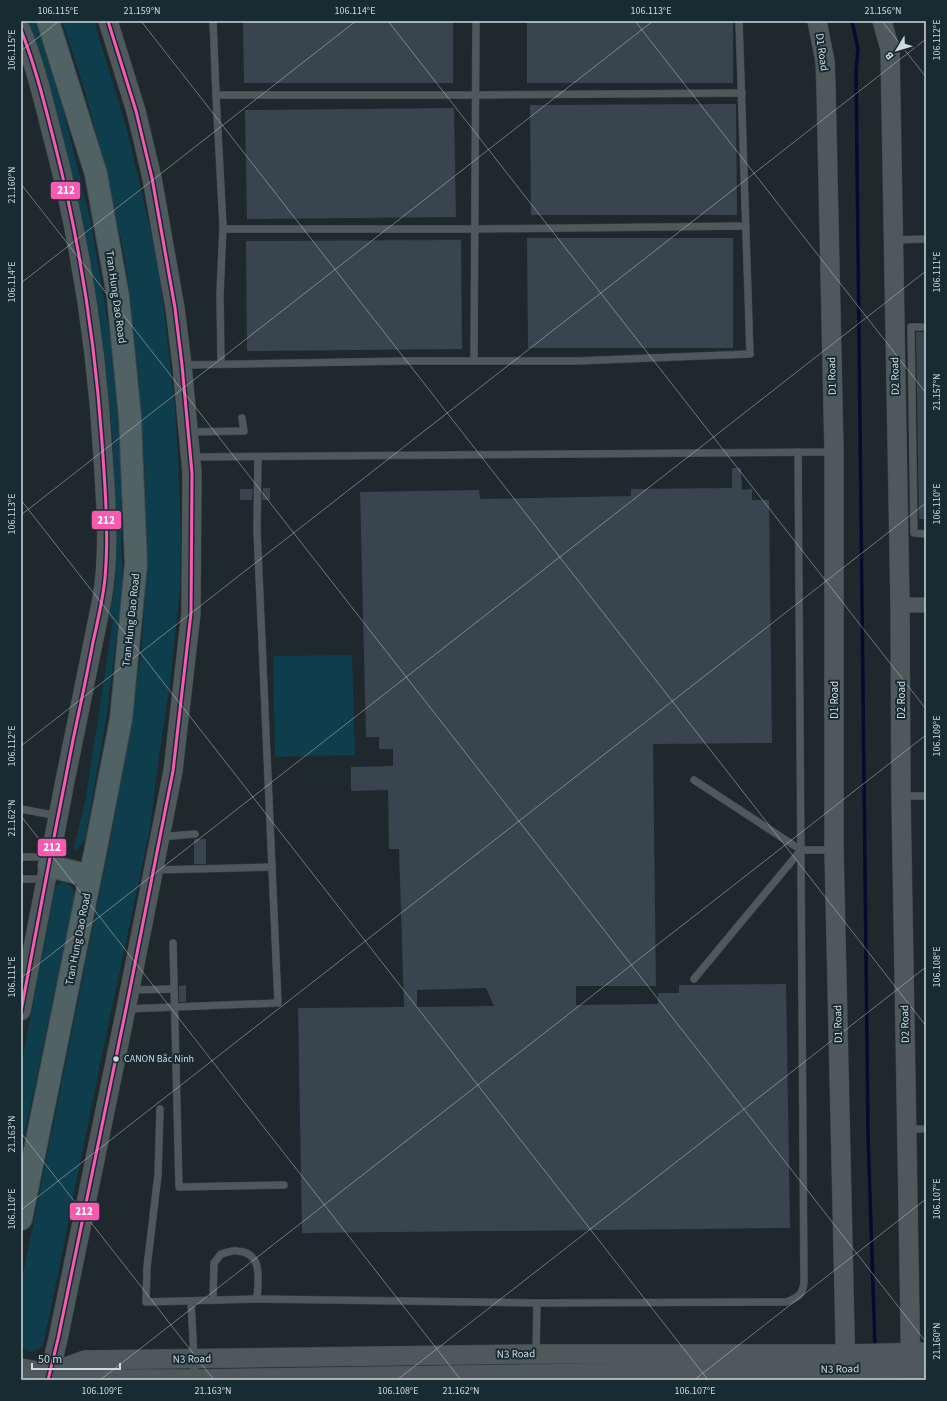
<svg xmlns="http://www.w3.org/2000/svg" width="947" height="1401" font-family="'Source Sans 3',sans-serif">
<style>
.green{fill:#0e3e4c}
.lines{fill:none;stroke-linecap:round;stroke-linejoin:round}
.stream{stroke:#09082f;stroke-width:3.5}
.building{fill:#38454f;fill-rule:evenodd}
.lane-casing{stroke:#3c4548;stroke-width:8}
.street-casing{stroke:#3c4548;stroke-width:16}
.secondary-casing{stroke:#3c4548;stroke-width:20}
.highway-casing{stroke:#3c4548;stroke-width:24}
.lane{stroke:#4f585b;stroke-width:7}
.street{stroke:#4f585b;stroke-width:14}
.secondary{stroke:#4f585b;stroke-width:19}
.highway{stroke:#506264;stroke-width:22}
.bus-1-casing{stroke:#182b33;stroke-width:6}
.bus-1{stroke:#f75aaf;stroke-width:3}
.ticks{fill:none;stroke:#cedade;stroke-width:1;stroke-opacity:0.45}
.bus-dot{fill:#cedade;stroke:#182b33;stroke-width:1.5}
.labels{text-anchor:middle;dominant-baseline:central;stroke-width:4;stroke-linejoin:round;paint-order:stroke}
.bus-label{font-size:10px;fill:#cedade;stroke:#182b33;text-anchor:start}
.street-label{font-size:11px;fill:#cedade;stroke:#182b33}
.line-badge{stroke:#182b33;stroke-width:1.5}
.badge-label{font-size:11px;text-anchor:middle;font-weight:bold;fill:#fff}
.neatline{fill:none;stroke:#cedade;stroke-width:1.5}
.ticks-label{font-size:10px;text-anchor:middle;fill:#cedade}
</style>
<rect width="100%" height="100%" fill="#1e282d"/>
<!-- green -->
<g class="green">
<polygon points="28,21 35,21 42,40 65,117 91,223 112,348 121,451 121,540 123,582 107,714 85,840 78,848 73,851 85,802 113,620 109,619 115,584 113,439 99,313 84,226 65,145 50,87"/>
<polygon points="62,21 94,21 127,130 153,241 161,285 175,408 178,459 181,540 180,589 170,684 159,756 150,829 103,1050 55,1288 43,1345 39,1349 31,1352 21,1347 21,1285 111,837 141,656 145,595 147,547 144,455 131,303 125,258 106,170 84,88"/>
<polygon points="352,655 355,755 275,757 273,656"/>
<path d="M62,882C80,885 73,901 71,914L21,1152V1067L54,892L56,886Z"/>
</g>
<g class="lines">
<!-- stream -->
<polyline class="stream" points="852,21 858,49 856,70 868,1134 875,1347"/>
</g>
<!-- building -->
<g class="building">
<polygon points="243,21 453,21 453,83 244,83"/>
<rect x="527" y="21" width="206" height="62"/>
<polygon points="736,104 737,215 531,215 530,105"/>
<polygon points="454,108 456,217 247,219 245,110"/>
<polygon points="527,238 733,238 733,348 528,348"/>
<polygon points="461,240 462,349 247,351 246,241"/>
<polygon points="916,332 926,332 926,519 919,519"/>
<path d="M732,468H741L742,490L752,489V500H769L772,743L653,744L656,986H576V1005L658,1004V993H679V985L786,984L790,1228L302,1233L298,1008L404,1007L399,849H389L388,790L351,791V767L393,766V749H379V737H366L360,492L479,490L480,499L631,496V489L732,488ZM486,988L494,1006L417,1007V990Z"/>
<polygon points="263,488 270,488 270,500 262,500"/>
<polygon points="240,489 253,489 252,500 240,500"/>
<rect x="194" y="839" width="12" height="25"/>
<polygon points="186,985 186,1002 179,1002 179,986"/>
</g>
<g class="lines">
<defs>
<g id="lane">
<polyline points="213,21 216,95 223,226 220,294 221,364"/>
<polyline points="216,95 475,95 742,93"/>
<polyline points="223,229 475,229 746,226"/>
<polyline points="895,240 926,239"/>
<polyline points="926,327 911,327 914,533 926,534"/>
<polyline points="474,361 476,21"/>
<polyline points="182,365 405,361 577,361 750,354 739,21"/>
<polyline points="189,432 244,431 242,418"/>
<polyline points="192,457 833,452"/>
<polyline points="694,780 801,850 834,850"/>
<polyline points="902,796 926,796"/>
<polyline points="21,809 58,816"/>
<polyline points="160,837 195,834"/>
<polyline points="21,857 50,857"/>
<polyline points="154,870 272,867"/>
<polyline points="21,879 45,879"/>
<polyline points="173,943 179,1187 284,1185"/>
<polyline points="694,979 801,850"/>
<polyline points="131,990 174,989"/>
<polyline points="126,1009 278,1003 257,530 258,457"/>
<path d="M160,1109L158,1175L147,1267L146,1302L257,1299L537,1303L786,1302C797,1298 803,1295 804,1282L798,452"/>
<polyline points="907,1129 926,1129"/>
<path d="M213,1300L214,1263L221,1254C226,1253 232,1250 237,1251C264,1252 258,1281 257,1299"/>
<polyline points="191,1301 195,1378"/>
<polyline points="536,1354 537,1303"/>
</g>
<polyline id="street" points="900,605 926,605"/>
<g id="secondary">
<polyline points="817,21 825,61 826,88 834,452 834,850 846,1380"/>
<polyline points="882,21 890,49 900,605 901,796 911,1380"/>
<path d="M21,30C35,64 43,99 52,134C80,239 97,348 103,457C106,504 110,552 102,599L64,786L21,1011"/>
<polyline points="21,1368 85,1379 195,1379 926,1368"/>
<polyline points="52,1372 85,1360 536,1354 846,1354 926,1352"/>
<polyline points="48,1380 58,1339 126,1009 173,771 191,613 192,473 182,365 175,308 152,178 136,111 108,21"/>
</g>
<g id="highway">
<polyline points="49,866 90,876"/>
<polyline points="21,1219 96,848 121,719 136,564 130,417 118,296 96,174 48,21"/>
</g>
</defs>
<!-- lane casing -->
<use href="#lane" class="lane-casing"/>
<!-- street casing -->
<use href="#street" class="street-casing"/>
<!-- secondary casing -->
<use href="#secondary" class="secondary-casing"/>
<!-- highway casing -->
<use href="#highway" class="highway-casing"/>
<!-- lane -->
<use href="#lane" class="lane"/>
<!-- street -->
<use href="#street" class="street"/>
<!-- secondary -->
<use href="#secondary" class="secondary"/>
<!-- highway -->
<use href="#highway" class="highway"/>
<defs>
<g id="bus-1">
<path d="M21,30C36,68 45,106 55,145C80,243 95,342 102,442C105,487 109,533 105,578C103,599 98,620 93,642C87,675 80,707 73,740C55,830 38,921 21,1011"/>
<polyline points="48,1380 58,1339 126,1009 173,771 191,613 192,473 182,365 175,308 152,178 136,111 108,21"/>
</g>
</defs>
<!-- bus-1 casing -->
<use href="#bus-1" class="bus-1-casing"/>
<!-- bus-1 -->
<use href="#bus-1" class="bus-1"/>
</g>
<!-- ticks -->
<path class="ticks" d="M141,21L926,1026M388,21L926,709M635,21L926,393M882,21L926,77M21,51L59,21M21,184L926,1342M21,283L356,21M21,500L708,1380M21,515L653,21M21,746L926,39M21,816L461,1380M21,978L926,271M21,1133L214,1380M21,1210L926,503M100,1380L926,735M397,1380L926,967M694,1380L926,1199"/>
<!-- markers -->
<circle class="bus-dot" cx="116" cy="1059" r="3.5"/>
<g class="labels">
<!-- bus labels -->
<g class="bus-label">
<text x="124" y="1059">CANON Bắc Ninh</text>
</g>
<!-- street labels -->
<g class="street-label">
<text transform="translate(822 52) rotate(82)">D1 Road</text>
<text transform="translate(116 297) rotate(82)">Tran Hung Dao Road</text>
<text transform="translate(832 376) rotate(-91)">D1 Road</text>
<text transform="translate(895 376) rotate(-91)">D2 Road</text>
<text transform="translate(131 620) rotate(-84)">Tran Hung Dao Road</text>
<text transform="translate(834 700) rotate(-90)">D1 Road</text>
<text transform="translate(901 700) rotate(-90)">D2 Road</text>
<text transform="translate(78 939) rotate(-79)">Tran Hung Dao Road</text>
<text transform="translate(838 1024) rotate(-91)">D1 Road</text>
<text transform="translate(905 1024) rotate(-91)">D2 Road</text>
<text transform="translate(516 1354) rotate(-1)">N3 Road</text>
<text transform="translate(192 1359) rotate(-1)">N3 Road</text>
<text transform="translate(840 1369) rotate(-1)">N3 Road</text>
</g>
</g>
<g class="line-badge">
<rect x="50" y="181" width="31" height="19" rx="4" fill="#f75aaf"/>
<rect x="91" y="510" width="31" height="20" rx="4" fill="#f75aaf"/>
<rect x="37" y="838" width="30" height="19" rx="4" fill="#f75aaf"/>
<rect x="69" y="1202" width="31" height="19" rx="4" fill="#f75aaf"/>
</g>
<g class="badge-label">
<text x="66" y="194">212</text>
<text x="106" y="524">212</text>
<text x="52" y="851">212</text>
<text x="84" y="1215">212</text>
</g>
<!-- border -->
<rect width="947" height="1401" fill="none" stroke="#182b33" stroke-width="44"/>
<!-- north arrow -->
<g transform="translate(897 50) rotate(232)" stroke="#182b33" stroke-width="3" paint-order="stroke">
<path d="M0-3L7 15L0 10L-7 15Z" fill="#cedade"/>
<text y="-6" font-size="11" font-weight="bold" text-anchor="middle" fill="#cedade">B</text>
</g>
<!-- scale -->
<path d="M32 1363v6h88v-6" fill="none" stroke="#cedade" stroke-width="2"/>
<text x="38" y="1363" font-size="12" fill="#cedade" stroke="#182b33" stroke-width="3" paint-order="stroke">50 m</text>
<rect x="22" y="22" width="903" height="1357" class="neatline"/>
<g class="ticks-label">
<text x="58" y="14">106.115°E</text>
<text x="142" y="14">21.159°N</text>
<text x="355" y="14">106.114°E</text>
<text x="651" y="14">106.113°E</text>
<text x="883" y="14">21.156°N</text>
<text transform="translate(936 40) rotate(-90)" y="4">106.112°E</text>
<text transform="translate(11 50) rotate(-90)" y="4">106.115°E</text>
<text transform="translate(11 185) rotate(-90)" y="4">21.160°N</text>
<text transform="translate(936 272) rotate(-90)" y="4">106.111°E</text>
<text transform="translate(11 282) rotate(-90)" y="4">106.114°E</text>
<text transform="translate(936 392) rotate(-90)" y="4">21.157°N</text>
<text transform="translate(936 504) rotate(-90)" y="4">106.110°E</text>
<text transform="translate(11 514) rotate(-90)" y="4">106.113°E</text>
<text transform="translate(936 736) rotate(-90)" y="4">106.109°E</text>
<text transform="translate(11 746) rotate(-90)" y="4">106.112°E</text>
<text transform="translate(11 818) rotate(-90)" y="4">21.162°N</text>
<text transform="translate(936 967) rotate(-90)" y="4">106.108°E</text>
<text transform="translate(11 977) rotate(-90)" y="4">106.111°E</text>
<text transform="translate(11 1134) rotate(-90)" y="4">21.163°N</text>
<text transform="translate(936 1199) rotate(-90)" y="4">106.107°E</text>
<text transform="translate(11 1209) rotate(-90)" y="4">106.110°E</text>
<text transform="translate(936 1341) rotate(-90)" y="4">21.160°N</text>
<text x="102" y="1394">106.109°E</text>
<text x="213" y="1394">21.163°N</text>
<text x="398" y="1394">106.108°E</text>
<text x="461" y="1394">21.162°N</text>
<text x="695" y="1394">106.107°E</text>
</g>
</svg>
